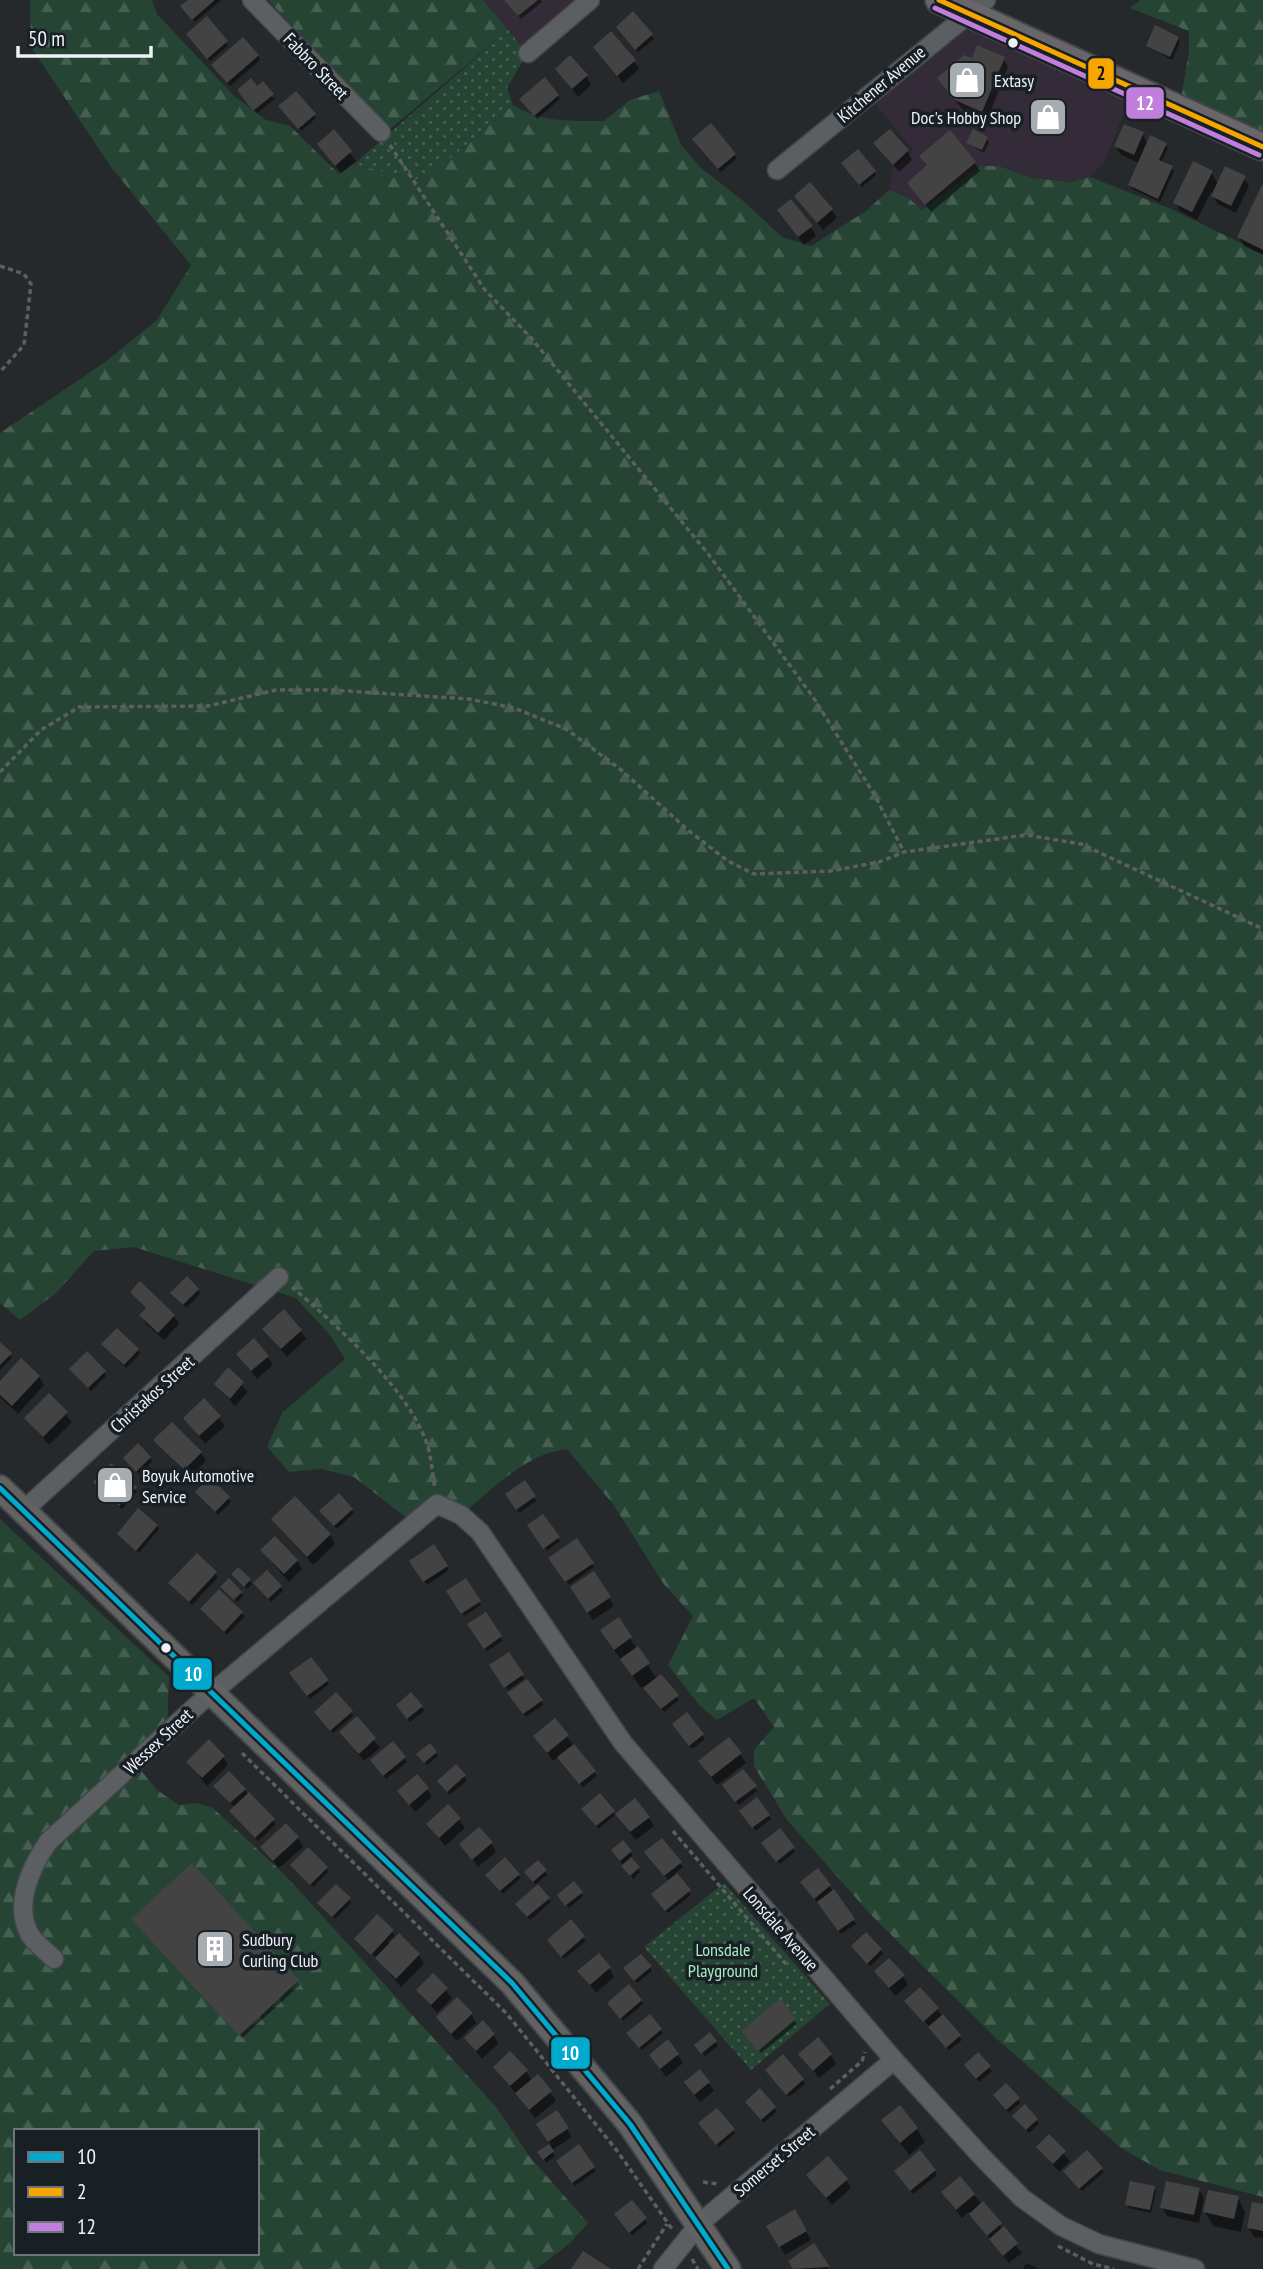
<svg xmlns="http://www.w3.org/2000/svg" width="1263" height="2269" font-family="'PT Sans Narrow',sans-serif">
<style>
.commercial{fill:#342b38}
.grass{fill:url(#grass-dots)}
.forest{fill:url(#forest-firs);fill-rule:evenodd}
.shadow{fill:#0007}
.building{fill:#434344}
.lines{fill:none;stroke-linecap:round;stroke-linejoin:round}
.minor-casing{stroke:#43474a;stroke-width:21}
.secondary-casing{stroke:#43474a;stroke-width:28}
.primary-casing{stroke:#43474a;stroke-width:30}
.path{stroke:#5c5f62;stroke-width:3.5;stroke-dasharray:5 3.5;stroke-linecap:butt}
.minor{stroke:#5c5f62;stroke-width:18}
.secondary{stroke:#626263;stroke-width:24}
.primary{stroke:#686668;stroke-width:26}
.bus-1-casing{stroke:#182026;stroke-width:10}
.bus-2-casing{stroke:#182026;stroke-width:10}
.bus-3-casing{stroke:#182026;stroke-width:10}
.bus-1{stroke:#00a9ce;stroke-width:5}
.bus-2{stroke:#f7a600;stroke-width:5}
.bus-3{stroke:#c07fdc;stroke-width:5}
.bus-dot{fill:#edf2f7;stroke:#182026;stroke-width:2.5}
.labels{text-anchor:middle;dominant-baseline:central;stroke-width:7;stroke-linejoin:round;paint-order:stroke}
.street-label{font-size:18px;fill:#edf2f7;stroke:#182026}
.poi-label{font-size:18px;fill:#edf2f7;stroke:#182026;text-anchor:start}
.park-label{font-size:18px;fill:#a5eec1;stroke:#182026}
.line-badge{stroke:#182026;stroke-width:2.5}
.badge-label{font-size:19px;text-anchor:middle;font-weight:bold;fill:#fff}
.pale-badge-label{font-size:19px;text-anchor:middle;font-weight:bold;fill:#111}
</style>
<defs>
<pattern id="grass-dots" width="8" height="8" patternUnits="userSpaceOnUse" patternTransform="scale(1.75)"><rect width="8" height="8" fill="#254433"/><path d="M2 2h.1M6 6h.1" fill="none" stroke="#455f51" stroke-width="1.8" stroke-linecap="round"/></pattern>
<pattern id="forest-firs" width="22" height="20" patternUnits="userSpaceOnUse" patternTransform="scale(1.75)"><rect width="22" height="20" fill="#254433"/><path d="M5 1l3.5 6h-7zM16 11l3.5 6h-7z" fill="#455f51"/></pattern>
</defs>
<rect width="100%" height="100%" fill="#26292c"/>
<!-- commercial -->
<g class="commercial">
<polygon points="483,0 592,0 527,54"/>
<polygon points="969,15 1133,90 1105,161 1090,177 1072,182 1032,178 999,166 980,166 921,211 907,197 889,190 893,168 914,151 869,96"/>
</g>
<!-- grass -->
<g class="grass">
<polygon points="508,30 527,54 507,88 513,105 437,170 415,180 354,164"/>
<polygon points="724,1883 830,2004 751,2070 644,1947"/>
</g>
<!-- forest -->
<g class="forest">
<path d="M30,0H152L157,14L234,96L266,120L290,126L339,174L354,164L415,180L437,170L513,105C542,123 571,121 604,121L630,100L659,91L681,145L700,167L742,200L782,237L811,246L866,211L889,190L907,197L922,210L980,166H999L1032,178L1071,182L1090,177L1171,209L1263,254V2197L1160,2170L1121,2148L998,2040L872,1916L787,1820L754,1766V1750L774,1727L754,1698L717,1720L700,1706L668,1665L693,1616L663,1583L613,1504L567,1449C527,1453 492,1489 462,1514L436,1503L412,1522L354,1477L322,1469L289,1472L267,1447L282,1413L345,1359L330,1335L296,1298L134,1247L94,1251L55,1294L20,1320L0,1303V433L104,363L157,320L191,265L111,167L31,47Z"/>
<polygon points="268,0 483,0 508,30 389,130"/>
<polygon points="1140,0 1263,0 1263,149 1179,111 1189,51 1189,31 1130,8"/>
<path d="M0,1519L169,1677L167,1732L134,1762L157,1790L179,1805L196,1803L213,1808L285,1875L497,2108L529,2156L588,2223L569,2244L536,2269H0ZM16,2131H257V2253H16Z"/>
</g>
<!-- shadow -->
<g class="shadow">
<polygon points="191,0 221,0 195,22 185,10"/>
<polygon points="505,0 541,0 542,2 521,19"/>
<polygon points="633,14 654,39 638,52 620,31"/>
<polygon points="190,38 226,42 228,46 210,61"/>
<polygon points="1178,38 1180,42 1172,60 1148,46"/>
<polygon points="595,47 634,61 639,69 623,83"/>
<polygon points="258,56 260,60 230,86 215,69"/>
<polygon points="1003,58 1008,67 987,120 962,109 945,87 972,60"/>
<polygon points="557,70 586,76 591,85 578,97"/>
<polygon points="257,88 275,99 257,113 241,94"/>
<polygon points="558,96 560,99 537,119 523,103"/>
<polygon points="283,110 314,115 316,118 301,131"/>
<polygon points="1063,112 1065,116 1056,136 1034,123"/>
<polygon points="334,132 356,161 341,173 319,144"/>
<polygon points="1142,134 1148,144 1165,144 1168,148 1161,162 1174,171 1160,202 1132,189 1130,185 1139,163 1121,155 1116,146"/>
<polygon points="987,139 989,142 984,153 968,143"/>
<polygon points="697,143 735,155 737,158 721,172"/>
<polygon points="876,143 907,151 912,160 899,172"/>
<polygon points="921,156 975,163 980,171 931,212 909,183 928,167"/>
<polygon points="845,167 874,172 876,175 862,187"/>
<polygon points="1211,172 1218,184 1244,178 1249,186 1236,213 1218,204 1211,192 1197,220 1180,211 1175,202"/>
<polygon points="1263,187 1263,255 1244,246 1239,237"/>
<polygon points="796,196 832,210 837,218 823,230"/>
<polygon points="779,211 811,227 816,236 804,245"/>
<polygon points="198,1290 200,1294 186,1308 175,1297"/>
<polygon points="132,1292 174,1316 179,1324 164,1340 146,1324 142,1316 147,1310"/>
<polygon points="264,1329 301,1331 306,1339 287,1357"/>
<polygon points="0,1344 12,1358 0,1370"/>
<polygon points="106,1348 138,1350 140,1354 126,1368"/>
<polygon points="238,1354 268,1357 273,1365 257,1379"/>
<polygon points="228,1370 248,1392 235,1406 216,1384"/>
<polygon points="104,1372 106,1376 91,1391 73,1373"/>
<polygon points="39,1377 44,1385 18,1414 0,1397 0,1383"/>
<polygon points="49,1395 72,1422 49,1445 26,1418"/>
<polygon points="204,1400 225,1426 205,1444 185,1418"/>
<polygon points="156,1440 201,1453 206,1461 189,1478"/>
<polygon points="150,1458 152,1462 139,1474 127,1462"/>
<polygon points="524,1483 536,1501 519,1513 507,1495"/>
<polygon points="98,1486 135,1489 137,1492 122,1509"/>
<polygon points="199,1496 228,1498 231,1502 218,1515"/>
<polygon points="352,1510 354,1513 337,1529 324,1515"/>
<polygon points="543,1516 560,1541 547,1551 529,1526"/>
<polygon points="273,1519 330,1535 335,1544 313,1565"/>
<polygon points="157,1526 159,1529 139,1553 119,1534"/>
<polygon points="576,1541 594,1567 569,1585 551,1558"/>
<polygon points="434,1547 449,1570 427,1585 412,1561"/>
<polygon points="262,1551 297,1561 302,1569 289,1582"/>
<polygon points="197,1555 218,1577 192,1605 173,1587"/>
<polygon points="236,1578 249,1581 252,1584 247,1589"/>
<polygon points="465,1580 481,1605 464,1616 448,1592"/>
<polygon points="257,1587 281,1587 283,1591 271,1602"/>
<polygon points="225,1591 241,1593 243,1596 237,1602"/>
<polygon points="577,1596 609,1598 614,1606 593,1620"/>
<polygon points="204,1613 242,1613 244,1617 227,1635"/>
<polygon points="485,1614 503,1641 487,1651 470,1625"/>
<polygon points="618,1620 657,1679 679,1700 664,1712 644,1686 641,1688 610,1644"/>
<polygon points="508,1654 524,1679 508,1690 492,1666"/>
<polygon points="293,1677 327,1681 329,1684 310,1699"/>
<polygon points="512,1697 541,1701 543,1705 526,1717"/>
<polygon points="422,1707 424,1711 410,1722 400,1709"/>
<polygon points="351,1712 353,1716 333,1733 318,1716"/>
<polygon points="687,1714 705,1739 692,1749 676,1728"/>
<polygon points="357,1719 380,1748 364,1761 341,1732"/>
<polygon points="555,1721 597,1776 583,1787 559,1756 553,1761 535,1736"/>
<polygon points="729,1739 746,1763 717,1785 705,1770"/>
<polygon points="393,1743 407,1762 386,1779 374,1764"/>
<polygon points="436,1753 438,1756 427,1765 421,1758"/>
<polygon points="223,1757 228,1765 207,1786 188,1762"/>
<polygon points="456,1766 467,1780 450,1795 441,1785"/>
<polygon points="743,1771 757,1791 739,1805 726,1789"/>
<polygon points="427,1789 432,1797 415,1812 400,1792"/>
<polygon points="218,1790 244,1790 276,1824 258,1841 233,1815 235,1808"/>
<polygon points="448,1806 465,1828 445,1846 428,1824"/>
<polygon points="613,1812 615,1815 599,1829 586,1813"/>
<polygon points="743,1815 769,1816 771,1819 756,1831"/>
<polygon points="649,1818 654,1826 636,1840 622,1823"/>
<polygon points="780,1831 795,1852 780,1864 766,1847"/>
<polygon points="298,1838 303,1847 279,1868 262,1847"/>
<polygon points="662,1840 683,1867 675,1873 691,1895 668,1913 655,1898 669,1881 649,1856"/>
<polygon points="491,1843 496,1852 478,1867 461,1844"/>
<polygon points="631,1852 633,1855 630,1858 640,1872 633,1879 615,1854"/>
<polygon points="326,1868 328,1872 313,1887 295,1869"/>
<polygon points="545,1871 547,1875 536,1884 551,1902 530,1920 519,1908 538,1887 528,1876"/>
<polygon points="518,1875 521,1878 503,1894 490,1879"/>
<polygon points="805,1886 829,1886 856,1924 841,1934"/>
<polygon points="581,1893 583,1896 569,1908 561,1899"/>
<polygon points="349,1899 351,1903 335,1919 322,1907"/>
<polygon points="377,1917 395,1935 388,1942 419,1955 424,1964 401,1987 375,1956 358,1943"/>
<polygon points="571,1922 586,1941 564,1959 551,1944"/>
<polygon points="136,1923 298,1981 300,1985 242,2038"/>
<polygon points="855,1950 881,1950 883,1954 870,1966"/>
<polygon points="650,1967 652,1971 637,1983 628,1972"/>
<polygon points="609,1968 614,1977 596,1993 580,1971"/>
<polygon points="876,1971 903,1976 908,1985 895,1996"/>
<polygon points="433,1976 452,1998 437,2013 418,1991"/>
<polygon points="641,2001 643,2004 623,2021 611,2007"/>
<polygon points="780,2001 797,2024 761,2053 745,2035"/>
<polygon points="907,2001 937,2009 962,2040 949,2050"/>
<polygon points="471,2014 476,2023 457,2041 438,2018"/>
<polygon points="660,2030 663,2033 642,2050 631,2037"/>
<polygon points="710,2034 718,2046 705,2056 698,2049"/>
<polygon points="494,2035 498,2044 482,2059 466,2038"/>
<polygon points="801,2054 831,2055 836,2064 819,2078"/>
<polygon points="978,2054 992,2071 979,2082 968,2069"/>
<polygon points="651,2055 678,2055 683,2063 666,2077"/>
<polygon points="495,2067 526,2071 532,2081 538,2076 556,2101 535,2118"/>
<polygon points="769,2074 803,2080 805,2084 789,2097"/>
<polygon points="709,2083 714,2091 700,2102 691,2091"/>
<polygon points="997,2099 1018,2099 1020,2103 1009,2113"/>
<polygon points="749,2106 774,2108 777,2111 764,2123"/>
<polygon points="1025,2107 1039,2124 1029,2133 1017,2120"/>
<polygon points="883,2120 917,2129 925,2142 909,2155"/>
<polygon points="538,2124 567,2129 572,2137 551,2151 555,2156 546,2163 540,2153 551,2145"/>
<polygon points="703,2127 733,2130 735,2133 719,2147"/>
<polygon points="1049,2137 1070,2161 1059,2172 1038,2147"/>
<polygon points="579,2147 596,2171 575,2186 558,2161"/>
<polygon points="1101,2169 1104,2172 1082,2191 1068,2175"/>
<polygon points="935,2171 937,2175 913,2194 898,2176"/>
<polygon points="960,2178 1022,2253 1009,2263 969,2212 962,2218 948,2201"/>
<polygon points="846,2180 851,2188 832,2205 814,2184"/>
<polygon points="1153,2188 1156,2191 1151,2213 1129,2208 1127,2204"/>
<polygon points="1199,2189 1204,2198 1199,2223 1167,2216 1162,2208"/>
<polygon points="1238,2198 1245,2212 1241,2232 1213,2226 1205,2212"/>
<polygon points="1263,2206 1263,2238 1254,2237 1249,2228"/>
<polygon points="794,2211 811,2240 785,2255 768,2226"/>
<polygon points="619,2219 645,2219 647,2223 632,2235"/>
<polygon points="813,2246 829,2269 794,2269 790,2262"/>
<polygon points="1026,2263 1040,2269 1023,2269"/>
</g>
<!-- building -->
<g class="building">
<polygon points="188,0 215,0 192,20 180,6"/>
<polygon points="504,0 538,0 518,16"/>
<polygon points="633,11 653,34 635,50 616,27"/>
<polygon points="207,16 228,41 207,59 186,34"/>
<polygon points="1155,25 1179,37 1170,57 1146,46"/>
<polygon points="611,31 636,60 617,76 593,47"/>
<polygon points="243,37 259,55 227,83 211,65"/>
<polygon points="977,45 1005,57 982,112 955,100 937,78 964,55 972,58"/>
<polygon points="570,55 588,75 572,89 555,69"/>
<polygon points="545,77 559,95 534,116 519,99"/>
<polygon points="251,78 257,86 263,81 274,94 253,111 237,90"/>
<polygon points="296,91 316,114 298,129 278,106"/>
<polygon points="1043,100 1064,111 1053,133 1032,123"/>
<polygon points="711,123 736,154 718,169 692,139"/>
<polygon points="1124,124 1144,132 1134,155 1114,146"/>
<polygon points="334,129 352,151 335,166 317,144"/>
<polygon points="890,129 909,150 893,165 873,143"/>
<polygon points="973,129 988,137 982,150 966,143"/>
<polygon points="950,130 976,162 925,205 907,183 927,165 919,156"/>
<polygon points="1150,135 1167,143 1159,160 1173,166 1158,199 1128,185"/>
<polygon points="858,149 876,171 859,185 841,163"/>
<polygon points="1193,161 1213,171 1192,212 1173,203"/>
<polygon points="1225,166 1246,176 1231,206 1211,196"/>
<polygon points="810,182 833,209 817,223 794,196"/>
<polygon points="1263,183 1263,250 1237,237"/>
<polygon points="791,199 813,226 798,237 777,210"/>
<polygon points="187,1276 199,1289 183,1305 170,1293"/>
<polygon points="140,1281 175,1315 158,1333 139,1315 146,1308 130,1292"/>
<polygon points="284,1309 302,1330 281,1349 262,1329"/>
<polygon points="117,1328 139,1349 124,1365 101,1344"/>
<polygon points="254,1338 269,1356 251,1371 236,1354"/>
<polygon points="0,1342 12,1353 0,1365"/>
<polygon points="87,1351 106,1371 88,1388 69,1369"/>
<polygon points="21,1358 40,1376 12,1406 0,1395 0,1381"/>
<polygon points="228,1367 244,1382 230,1399 214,1384"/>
<polygon points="49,1393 68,1412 43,1437 24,1418"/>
<polygon points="204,1398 221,1416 199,1436 183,1418"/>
<polygon points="172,1422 202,1452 184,1470 153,1440"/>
<polygon points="138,1443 151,1457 136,1472 123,1458"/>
<polygon points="111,1463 137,1487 119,1506 93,1482"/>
<polygon points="210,1477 230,1497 215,1512 195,1492"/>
<polygon points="525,1480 536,1496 516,1510 505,1494"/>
<polygon points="339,1493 353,1509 334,1526 319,1511"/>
<polygon points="295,1496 331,1534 307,1557 271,1519"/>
<polygon points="138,1508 158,1525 136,1551 117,1534"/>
<polygon points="543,1514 560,1537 543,1549 527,1525"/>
<polygon points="275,1536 298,1560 284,1574 260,1550"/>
<polygon points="577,1538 594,1563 565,1582 548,1558"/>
<polygon points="434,1544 448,1566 423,1582 409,1561"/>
<polygon points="197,1553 217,1572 189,1602 168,1583"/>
<polygon points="238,1567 251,1579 244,1587 231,1574"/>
<polygon points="267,1570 282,1586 268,1599 253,1583"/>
<polygon points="594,1571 611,1597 587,1613 570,1587"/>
<polygon points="229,1578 242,1592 234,1600 220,1587"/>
<polygon points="466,1578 481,1601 461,1614 446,1591"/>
<polygon points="219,1589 243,1612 224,1632 200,1609"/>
<polygon points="486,1612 502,1636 484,1649 467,1624"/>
<polygon points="619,1617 632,1637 614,1650 600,1630"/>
<polygon points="638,1646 650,1663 632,1676 620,1659"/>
<polygon points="509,1652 524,1674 504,1688 489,1665"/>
<polygon points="311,1657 329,1680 307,1696 289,1673"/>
<polygon points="661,1674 679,1695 661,1709 643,1688"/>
<polygon points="527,1679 543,1700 523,1714 507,1693"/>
<polygon points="336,1692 353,1711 330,1731 314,1712"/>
<polygon points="411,1692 423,1706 407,1719 396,1705"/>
<polygon points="687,1712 704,1734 689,1746 672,1724"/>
<polygon points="357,1716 376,1738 359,1754 339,1732"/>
<polygon points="555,1718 569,1735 547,1753 533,1736"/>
<polygon points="729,1737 742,1753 711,1777 698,1761"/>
<polygon points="209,1739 225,1756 202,1778 186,1762"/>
<polygon points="393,1741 406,1757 383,1776 370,1760"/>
<polygon points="430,1743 437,1752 424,1763 416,1754"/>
<polygon points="574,1744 596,1771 579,1784 557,1757"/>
<polygon points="456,1764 466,1775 447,1792 437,1781"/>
<polygon points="743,1769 757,1786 735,1802 722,1785"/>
<polygon points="229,1771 246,1789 230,1803 213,1786"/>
<polygon points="417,1774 429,1788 409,1805 397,1791"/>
<polygon points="249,1792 275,1819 255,1838 229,1811"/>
<polygon points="600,1793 615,1811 596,1826 581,1809"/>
<polygon points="757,1797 770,1815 752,1828 739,1811"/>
<polygon points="635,1798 650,1817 630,1832 615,1814"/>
<polygon points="448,1804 461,1818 439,1838 426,1824"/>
<polygon points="286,1823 299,1837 273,1861 260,1847"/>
<polygon points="479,1827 493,1842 472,1860 459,1844"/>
<polygon points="780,1828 795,1847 776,1862 761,1843"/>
<polygon points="662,1838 682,1862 664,1876 644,1852"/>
<polygon points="623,1840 632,1851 620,1861 611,1850"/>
<polygon points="308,1847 328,1867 310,1885 290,1865"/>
<polygon points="505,1857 520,1874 500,1891 485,1875"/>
<polygon points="631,1857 640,1867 630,1876 621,1866"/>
<polygon points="538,1860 547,1870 533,1882 524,1872"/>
<polygon points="192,1863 299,1980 239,2036 131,1919"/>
<polygon points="818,1868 831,1885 814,1899 800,1882"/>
<polygon points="677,1873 691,1890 665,1911 651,1894"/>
<polygon points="574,1881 583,1892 565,1906 557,1895"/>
<polygon points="336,1884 351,1898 332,1917 317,1903"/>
<polygon points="538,1884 550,1898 527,1917 515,1904"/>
<polygon points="834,1889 855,1919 838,1931 817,1902"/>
<polygon points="377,1914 394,1930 371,1955 354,1939"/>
<polygon points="571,1919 585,1936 561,1957 547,1940"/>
<polygon points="866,1932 882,1949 867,1964 851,1946"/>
<polygon points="399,1933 420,1954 396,1979 375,1958"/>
<polygon points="599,1953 611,1967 590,1985 577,1971"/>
<polygon points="641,1954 652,1966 634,1981 623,1968"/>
<polygon points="889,1958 905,1975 889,1988 874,1971"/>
<polygon points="433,1973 448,1988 431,2005 416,1990"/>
<polygon points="629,1984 642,2000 620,2019 607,2003"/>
<polygon points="920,1987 939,2008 923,2022 904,2001"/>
<polygon points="457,1997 473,2013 451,2034 436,2017"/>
<polygon points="780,1999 796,2019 758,2051 741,2031"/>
<polygon points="650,2014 662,2029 639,2048 626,2033"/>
<polygon points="943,2014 961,2035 946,2048 928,2027"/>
<polygon points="483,2020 495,2034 476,2051 464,2038"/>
<polygon points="710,2032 717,2041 701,2054 694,2045"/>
<polygon points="818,2037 832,2054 813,2071 798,2054"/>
<polygon points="668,2039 679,2054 660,2069 649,2055"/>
<polygon points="510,2051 528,2070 510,2086 493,2067"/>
<polygon points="978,2052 991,2066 976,2079 964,2065"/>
<polygon points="783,2054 804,2079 786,2095 765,2070"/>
<polygon points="700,2069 710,2082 694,2095 684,2082"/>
<polygon points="538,2074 552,2091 529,2110 515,2093"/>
<polygon points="1006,2083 1020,2098 1006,2110 993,2095"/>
<polygon points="760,2088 776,2107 761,2120 745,2102"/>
<polygon points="1025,2104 1038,2119 1026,2130 1012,2116"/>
<polygon points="900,2105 918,2128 900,2143 881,2120"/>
<polygon points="717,2108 735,2129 716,2145 698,2123"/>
<polygon points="557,2110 569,2128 548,2142 536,2124"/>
<polygon points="1049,2134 1066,2151 1053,2164 1036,2147"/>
<polygon points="549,2144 554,2151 543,2160 537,2152"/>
<polygon points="579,2144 595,2167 572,2183 556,2161"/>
<polygon points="920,2150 936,2170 910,2191 894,2171"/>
<polygon points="1087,2150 1103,2168 1079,2189 1063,2171"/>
<polygon points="828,2156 848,2179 826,2198 806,2175"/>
<polygon points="960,2176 975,2194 956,2210 941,2192"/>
<polygon points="1130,2181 1155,2186 1150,2210 1125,2205"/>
<polygon points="1166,2181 1200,2188 1194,2215 1160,2208"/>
<polygon points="1208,2190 1239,2196 1234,2219 1203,2212"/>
<polygon points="632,2200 647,2218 629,2233 614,2214"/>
<polygon points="983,2201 1002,2223 987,2236 969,2214"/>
<polygon points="1252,2202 1263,2204 1263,2231 1247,2228"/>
<polygon points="795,2209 807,2231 779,2247 766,2226"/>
<polygon points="1004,2226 1018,2243 1003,2256 989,2239"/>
<polygon points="814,2243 830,2267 793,2269 788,2261"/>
<polygon points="583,2251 611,2269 571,2269"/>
</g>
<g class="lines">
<defs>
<g id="minor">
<polyline points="252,0 381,132"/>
<polyline points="528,53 590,0"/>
<polyline points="777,170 986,0"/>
<polyline points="24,1510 279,1277"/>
<path d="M54,1959C47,1952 36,1944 30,1935C13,1905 31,1867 48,1842L195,1707L437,1504L461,1515L480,1532L623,1743L894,2060L981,2156L1022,2198L1061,2226L1099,2244L1195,2269"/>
<polyline points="663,2269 700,2223 894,2060"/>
</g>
<polyline id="secondary" points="0,1488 512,1983 630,2124 728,2269"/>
<polyline id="primary" points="939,0 1263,147"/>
</defs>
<!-- minor casing -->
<use href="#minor" class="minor-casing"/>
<!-- secondary casing -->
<use href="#secondary" class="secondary-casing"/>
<!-- primary casing -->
<use href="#primary" class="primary-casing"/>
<!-- path -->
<g class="path">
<polyline points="390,145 485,290 532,339 709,555 813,697 874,794 904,852"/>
<polyline points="0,266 24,274 31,284 24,345 0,372"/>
<polyline points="0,772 41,730 79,707 208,706 276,690 331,690 469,699 514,708 566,729 620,769 689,831 728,861 754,874 831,871 879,862 904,852 1026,835 1081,844 1263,929"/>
<path d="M292,1287C336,1325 415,1394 429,1451C432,1464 433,1477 435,1489"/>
<polyline points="242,1753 507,2014 618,2152 672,2229"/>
<polyline points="673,1831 786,1964"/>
<polyline points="830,2089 862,2061 865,2052"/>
<polyline points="703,2182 718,2184"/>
<polyline points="1058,2246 1093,2264 1114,2269"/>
<polyline points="692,2259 698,2269"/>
<polyline points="638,2269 667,2224"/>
</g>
<!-- minor -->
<use href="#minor" class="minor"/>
<!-- secondary -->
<use href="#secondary" class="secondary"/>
<!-- primary -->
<use href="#primary" class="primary"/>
<defs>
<polyline id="bus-1" points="0,1488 512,1983 630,2124 728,2269"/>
<polyline id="bus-2" points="939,0 1263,147"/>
<polyline id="bus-3" points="935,8 1259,155"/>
</defs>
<!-- bus-1 casing -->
<use href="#bus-1" class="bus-1-casing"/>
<!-- bus-2 casing -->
<use href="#bus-2" class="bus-2-casing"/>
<!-- bus-3 casing -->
<use href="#bus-3" class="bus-3-casing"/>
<!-- bus-1 -->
<use href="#bus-1" class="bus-1"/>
<!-- bus-2 -->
<use href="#bus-2" class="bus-2"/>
<!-- bus-3 -->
<use href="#bus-3" class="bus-3"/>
</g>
<!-- icons -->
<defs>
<symbol id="shop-square" viewBox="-11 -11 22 22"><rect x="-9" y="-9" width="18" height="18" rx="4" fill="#a7acb0" stroke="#182026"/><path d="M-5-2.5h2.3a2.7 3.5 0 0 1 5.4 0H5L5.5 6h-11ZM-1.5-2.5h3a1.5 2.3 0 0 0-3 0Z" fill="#fff"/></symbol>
<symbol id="building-square" viewBox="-11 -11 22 22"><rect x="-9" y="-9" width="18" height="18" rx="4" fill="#a7acb0" stroke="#182026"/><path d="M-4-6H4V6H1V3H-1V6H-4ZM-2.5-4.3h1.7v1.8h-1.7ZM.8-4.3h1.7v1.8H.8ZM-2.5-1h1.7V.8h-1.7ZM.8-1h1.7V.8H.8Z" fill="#fff"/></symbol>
</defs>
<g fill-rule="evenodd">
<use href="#shop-square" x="945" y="58" width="44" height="44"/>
<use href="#shop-square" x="1026" y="95" width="44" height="44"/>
<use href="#shop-square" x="93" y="1463" width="44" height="44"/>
<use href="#building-square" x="193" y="1927" width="44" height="44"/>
</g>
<!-- markers -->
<g class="bus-dot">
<circle cx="1013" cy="43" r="6"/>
<circle cx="166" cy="1648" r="6"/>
</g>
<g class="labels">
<!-- street labels -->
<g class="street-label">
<text transform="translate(316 66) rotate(46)">Fabbro Street</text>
<text transform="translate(881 84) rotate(-40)">Kitchener Avenue</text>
<text transform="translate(152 1394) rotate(-42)">Christakos Street</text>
<text transform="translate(158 1741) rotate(-43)">Wessex Street</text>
<text transform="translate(781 1929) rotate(49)">Lonsdale Avenue</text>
<text transform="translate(774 2161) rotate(-40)">Somerset Street</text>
</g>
<!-- poi labels -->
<g class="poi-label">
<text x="994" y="80">Extasy</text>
<text x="1021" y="117" text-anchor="end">Doc's Hobby Shop</text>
<text x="142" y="1475">Boyuk Automotive<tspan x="142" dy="21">Service</tspan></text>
<text x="242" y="1939">Sudbury<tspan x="242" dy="21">Curling Club</tspan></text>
</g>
<!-- park labels -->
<g class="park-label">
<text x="723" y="1949">Lonsdale<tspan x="723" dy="21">Playground</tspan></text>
</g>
</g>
<g class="line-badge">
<rect x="1087" y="57" width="28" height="33" rx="7" fill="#f7a600"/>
<rect x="1125" y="86" width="40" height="34" rx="7" fill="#c07fdc"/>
<rect x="172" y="1657" width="41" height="34" rx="7" fill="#00a9ce"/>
<rect x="550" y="2036" width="41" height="34" rx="7" fill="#00a9ce"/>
</g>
<g class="badge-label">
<text x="1145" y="110">12</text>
<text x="193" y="1681">10</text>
<text x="570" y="2060">10</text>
</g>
<g class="pale-badge-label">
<text x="1101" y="80">2</text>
</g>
<!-- legend -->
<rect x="14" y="2129" width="245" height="126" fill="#182026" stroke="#6d747a" stroke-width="2"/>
<rect x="28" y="2152" width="35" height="10" fill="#00a9ce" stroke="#6d747a" stroke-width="2"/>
<text x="77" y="2164" font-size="21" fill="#edf2f7">10</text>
<rect x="28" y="2187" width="35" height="10" fill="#f7a600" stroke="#6d747a" stroke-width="2"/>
<text x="77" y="2199" font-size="21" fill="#edf2f7">2</text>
<rect x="28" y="2222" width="35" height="10" fill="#c07fdc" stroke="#6d747a" stroke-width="2"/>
<text x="77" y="2234" font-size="21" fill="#edf2f7">12</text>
<!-- scale -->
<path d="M18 46v10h133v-10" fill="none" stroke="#edf2f7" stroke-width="3.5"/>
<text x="28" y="46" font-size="21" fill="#edf2f7" stroke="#182026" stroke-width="5" paint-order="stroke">50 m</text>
</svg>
